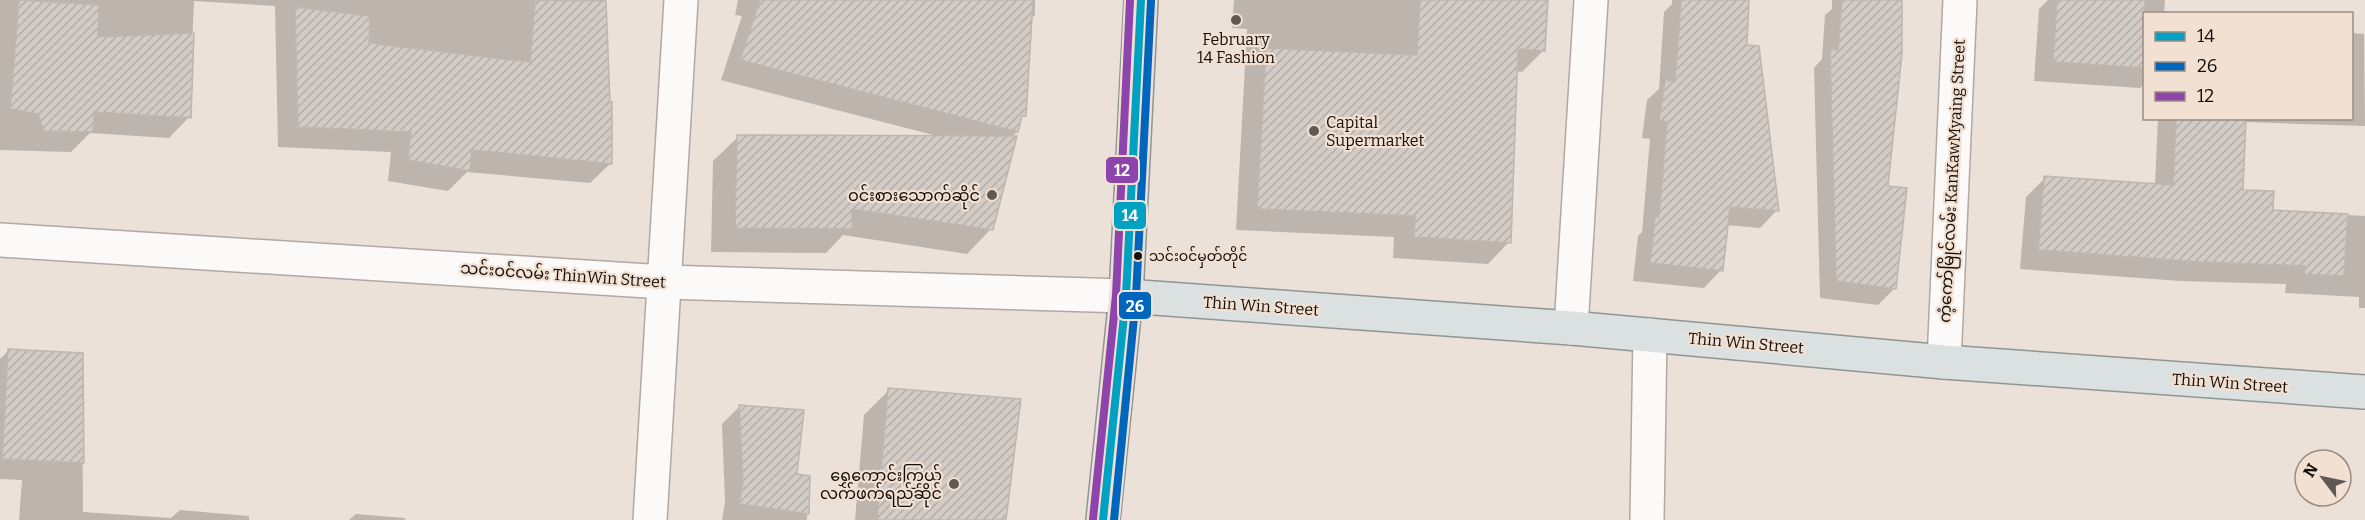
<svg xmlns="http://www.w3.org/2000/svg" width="2365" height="520" font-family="Bitter,'Noto Sans Myanmar',serif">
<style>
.shadow{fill:#0003}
.building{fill:url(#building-hatch);stroke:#beb6b0;stroke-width:1.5}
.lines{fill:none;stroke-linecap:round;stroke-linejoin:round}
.minor-casing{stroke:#b0a8a3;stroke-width:36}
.major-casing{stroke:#8e9694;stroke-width:36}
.minor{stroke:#fcfaf9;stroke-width:33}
.major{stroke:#dbe0e1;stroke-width:33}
.bus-1-casing{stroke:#f2e0d2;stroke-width:12}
.bus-2-casing{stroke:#f2e0d2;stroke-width:12}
.bus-3-casing{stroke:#f2e0d2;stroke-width:12}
.bus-1{stroke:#01a1c4;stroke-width:8}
.bus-2{stroke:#0065bd;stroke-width:8}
.bus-3{stroke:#8e44ad;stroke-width:8}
.poi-dot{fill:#605852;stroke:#f2e0d2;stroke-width:2}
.bus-dot{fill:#150f0a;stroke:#f2e0d2;stroke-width:2}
.labels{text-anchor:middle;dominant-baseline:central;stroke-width:4.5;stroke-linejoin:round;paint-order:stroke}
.bus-label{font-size:14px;fill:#150f0a;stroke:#f2e0d2;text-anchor:start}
.poi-label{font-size:16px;fill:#150f0a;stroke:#f2e0d2;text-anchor:end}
.street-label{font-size:16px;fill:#150f0a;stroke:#f2e0d2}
.line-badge{stroke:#f2e0d2;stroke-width:2}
.badge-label{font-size:16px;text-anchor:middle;font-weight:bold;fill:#fff}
</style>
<defs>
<pattern id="building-hatch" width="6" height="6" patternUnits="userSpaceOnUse" patternTransform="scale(1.5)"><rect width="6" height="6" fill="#d3cbc5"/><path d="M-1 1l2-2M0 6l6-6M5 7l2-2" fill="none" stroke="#b4ada8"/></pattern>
</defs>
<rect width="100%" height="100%" fill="#ebe1d9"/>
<!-- shadow -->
<g class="shadow">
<polygon points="0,0 605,0 611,163 590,183 467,172 448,191 388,181 391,152 278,147 275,6 194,1 189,117 169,138 90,133 71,152 0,150"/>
<polygon points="738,0 1035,0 1035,15 1030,20 1024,115 1020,120 1017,132 1011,137 991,229 967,254 843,235 826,253 711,252 713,161 738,137 937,136 721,80 742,16 735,15"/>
<polygon points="1234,0 1547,0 1544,50 1522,72 1515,71 1509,242 1488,264 1393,258 1394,237 1236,230 1247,29 1232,28"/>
<polygon points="1672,0 1748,0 1746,46 1777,210 1760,228 1726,225 1721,270 1704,288 1633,281 1638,236 1642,232 1650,139 1642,138 1647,100 1659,89 1664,12 1672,4"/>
<polygon points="1832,0 1901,0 1886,188 1895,288 1878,305 1820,298 1814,68 1822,59 1825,15 1832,9"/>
<polygon points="2048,0 2165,0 2164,14 2144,14 2144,84 2140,88 2034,81 2039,9"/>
<polygon points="2352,33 2364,34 2365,126 2244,122 2241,191 2272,211 2365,216 2365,308 2359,308 2359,297 2285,293 2286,284 2180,281 2020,269 2026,197 2045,178 2155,185 2158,118 2352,118"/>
<polygon points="8,351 82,354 83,512 171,518 180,510 249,516 249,520 19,520 22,480 0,479 0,359"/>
<polygon points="889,390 1004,520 855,520 864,415"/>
<polygon points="740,406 795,475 809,477 807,520 722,520 725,502 722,424"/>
<polygon points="356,514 405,518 405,520 349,520"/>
</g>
<!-- building -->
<g class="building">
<polygon points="19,0 99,5 98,37 194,33 191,118 94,112 93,132 44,131 38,114 10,109"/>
<polygon points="535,0 606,1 610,102 612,102 612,164 472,150 470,171 408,160 411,132 298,127 295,7 370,16 369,43 530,62"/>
<polygon points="760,0 1033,0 1026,116 1022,116 1018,132 740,60"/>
<polygon points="1420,0 1548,0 1545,51 1518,49 1511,243 1414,237 1415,216 1257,209 1266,48 1417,55"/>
<polygon points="1681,0 1749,0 1747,45 1759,46 1779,211 1730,207 1723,271 1650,263 1655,217 1659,217 1667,122 1659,121 1665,80 1675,82"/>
<polygon points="1842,0 1902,0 1902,54 1888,186 1907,188 1896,289 1836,281 1830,49 1838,50"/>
<polygon points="2057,0 2145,0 2145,68 2053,62"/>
<polygon points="2176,118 2246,118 2243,190 2274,191 2273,210 2348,214 2344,276 2304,274 2305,266 2201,262 2038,250 2044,176 2173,185"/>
<polygon points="737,135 1017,136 993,230 852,209 852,229 735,228"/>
<polygon points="8,349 83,353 84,463 2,459"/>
<polygon points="888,388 1021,399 1006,520 877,520"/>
<polygon points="739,405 804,410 797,474 810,476 809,514 739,504 743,483"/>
</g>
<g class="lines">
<defs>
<g id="minor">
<polyline points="0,240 664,282 1126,296"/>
<polyline points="1571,328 1591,0"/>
<polyline points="1944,362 1960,0"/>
<polyline points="650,520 681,0"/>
<polyline points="1647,520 1650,335"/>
</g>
<g id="major">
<polyline points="1126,296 1571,328 1944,362 2365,392"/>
<polyline points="1103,520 1126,296 1141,0"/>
</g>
</defs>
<!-- minor casing -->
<use href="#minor" class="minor-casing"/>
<!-- major casing -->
<use href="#major" class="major-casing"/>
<!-- minor -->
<use href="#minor" class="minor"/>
<!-- major -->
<use href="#major" class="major"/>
<defs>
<polyline id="bus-1" points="1103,520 1126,296 1141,0"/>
<polyline id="bus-2" points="1114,520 1136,297 1151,1"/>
<polyline id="bus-3" points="1093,519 1116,295 1130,0"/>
</defs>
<!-- bus-1 casing -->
<use href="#bus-1" class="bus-1-casing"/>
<!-- bus-2 casing -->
<use href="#bus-2" class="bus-2-casing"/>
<!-- bus-3 casing -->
<use href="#bus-3" class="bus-3-casing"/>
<!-- bus-1 -->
<use href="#bus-1" class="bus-1"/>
<!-- bus-2 -->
<use href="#bus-2" class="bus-2"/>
<!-- bus-3 -->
<use href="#bus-3" class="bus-3"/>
</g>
<!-- markers -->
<g class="poi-dot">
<circle cx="1236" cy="20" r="6"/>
<circle cx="1314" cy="131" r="6"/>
<circle cx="992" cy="195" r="6"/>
<circle cx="954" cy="484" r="6"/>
</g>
<circle class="bus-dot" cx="1138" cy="256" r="5"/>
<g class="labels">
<!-- bus labels -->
<g class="bus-label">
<text x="1149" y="256">သင်းဝင်မှတ်တိုင်</text>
</g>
<!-- poi labels -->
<g class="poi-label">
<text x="1236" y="39" text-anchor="middle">February<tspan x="1236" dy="18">14 Fashion</tspan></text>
<text x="1326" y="122" text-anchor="start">Capital<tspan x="1326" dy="18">Supermarket</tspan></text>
<text x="980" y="195">ဝင်းစားသောက်ဆိုင်</text>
<text x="942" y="475">ရွှေကောင်းကြွယ်<tspan x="942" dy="18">လက်ဖက်ရည်ဆိုင်</tspan></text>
</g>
<!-- street labels -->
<g class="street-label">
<text transform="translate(1952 181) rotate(-87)">ကံ့ကော်မြိုင်လမ်း KanKawMyaing Street</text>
<text transform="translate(563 275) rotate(4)">သင်းဝင်လမ်း ThinWin Street</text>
<text transform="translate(1261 306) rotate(4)">Thin Win Street</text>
<text transform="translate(1746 343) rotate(5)">Thin Win Street</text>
<text transform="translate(2230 383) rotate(4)">Thin Win Street</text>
</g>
</g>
<g class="line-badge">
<rect x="1105" y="156" width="34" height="28" rx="6" fill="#8e44ad"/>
<rect x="1113" y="201" width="34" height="29" rx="6" fill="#01a1c4"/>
<rect x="1118" y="291" width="34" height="29" rx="6" fill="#0065bd"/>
</g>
<g class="badge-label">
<text x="1122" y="176">12</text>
<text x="1130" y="221">14</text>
<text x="1135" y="312">26</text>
</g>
<!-- legend -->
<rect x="2143" y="12" width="210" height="108" fill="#f2e0d2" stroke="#9a8c82" stroke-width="1.5"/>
<rect x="2155" y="32" width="30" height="9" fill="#01a1c4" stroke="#9a8c82" stroke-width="1.5"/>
<text x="2197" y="42" font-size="18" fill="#150f0a">14</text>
<rect x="2155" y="62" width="30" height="9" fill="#0065bd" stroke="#9a8c82" stroke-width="1.5"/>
<text x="2197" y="72" font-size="18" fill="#150f0a">26</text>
<rect x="2155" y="92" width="30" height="9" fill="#8e44ad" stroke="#9a8c82" stroke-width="1.5"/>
<text x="2197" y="102" font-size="18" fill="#150f0a">12</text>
<!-- north arrow -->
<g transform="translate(2323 478) rotate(302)"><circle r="28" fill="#f2e0d2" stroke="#9a8c82" stroke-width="1.5"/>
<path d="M0-4.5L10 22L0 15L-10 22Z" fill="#605852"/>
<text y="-9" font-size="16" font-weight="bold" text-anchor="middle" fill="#150f0a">N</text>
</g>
</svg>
